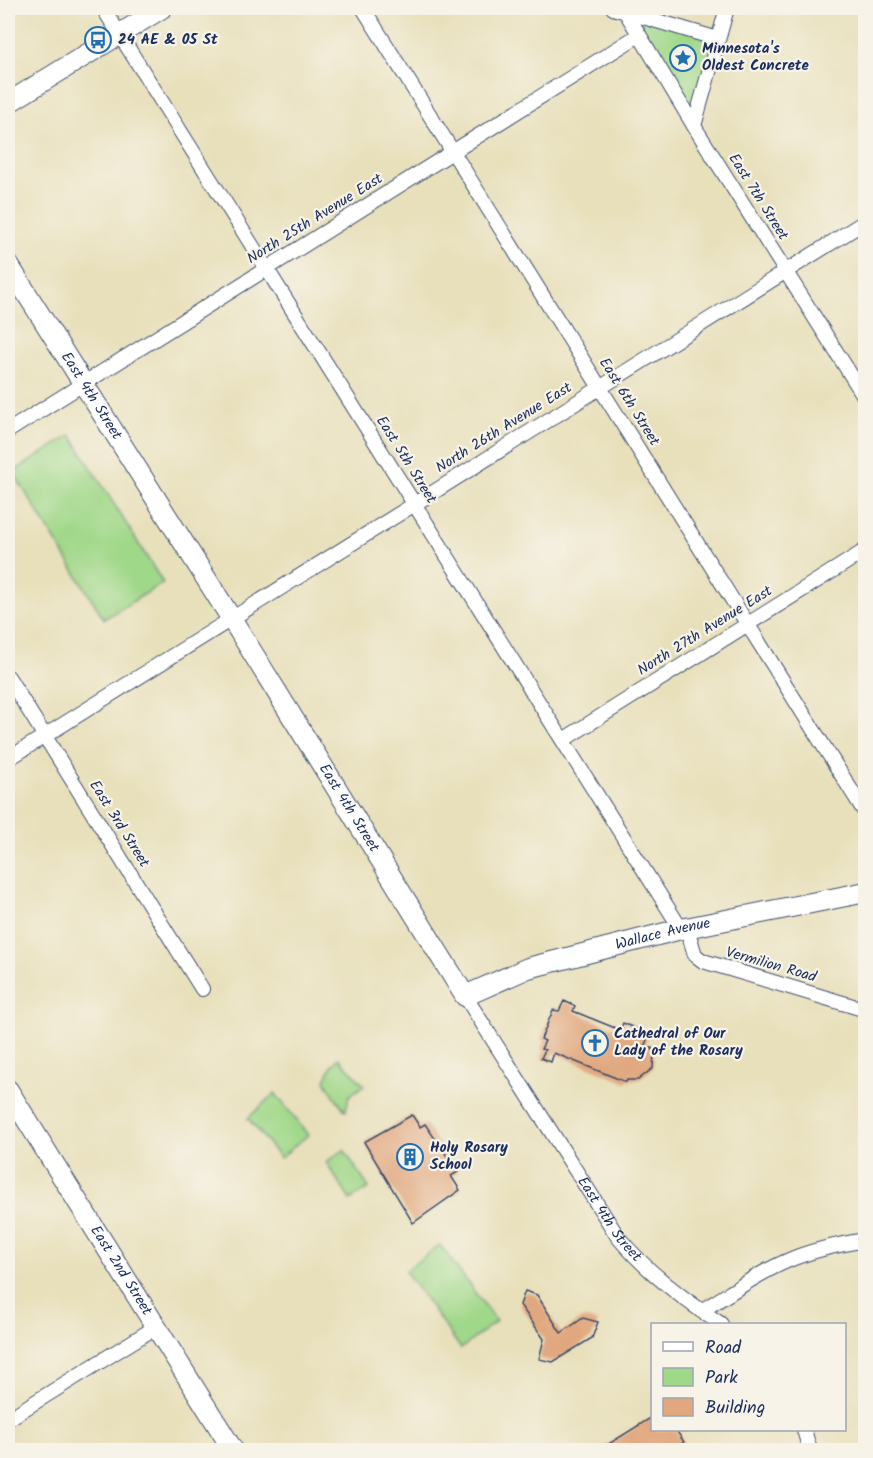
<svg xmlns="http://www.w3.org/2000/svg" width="873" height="1458" font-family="Kalam,sans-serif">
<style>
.green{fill:#a0d889;stroke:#5e8474;stroke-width:1.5}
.building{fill:#e1a87f}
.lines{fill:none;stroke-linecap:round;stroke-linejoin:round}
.street-casing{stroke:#3a4a6c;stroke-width:16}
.secondary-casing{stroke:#3a4a6c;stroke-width:22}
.street{stroke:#fff;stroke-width:14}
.secondary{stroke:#fff;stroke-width:20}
.labels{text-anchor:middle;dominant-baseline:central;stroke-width:4.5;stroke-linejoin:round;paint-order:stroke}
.poi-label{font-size:15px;font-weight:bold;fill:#1b2f5e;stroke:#f7f3e8;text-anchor:start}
.street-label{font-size:15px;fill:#1b2f5e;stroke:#f7f3e8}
</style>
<rect width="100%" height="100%" fill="#f7f3e8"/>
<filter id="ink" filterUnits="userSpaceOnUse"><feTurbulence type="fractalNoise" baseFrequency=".0167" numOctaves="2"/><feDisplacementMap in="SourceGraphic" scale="12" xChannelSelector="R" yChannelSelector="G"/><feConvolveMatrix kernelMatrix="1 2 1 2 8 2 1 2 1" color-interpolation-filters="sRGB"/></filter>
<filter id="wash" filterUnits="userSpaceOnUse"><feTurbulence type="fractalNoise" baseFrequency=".008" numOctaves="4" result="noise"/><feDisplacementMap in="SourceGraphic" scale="24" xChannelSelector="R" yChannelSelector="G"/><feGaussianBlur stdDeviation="1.35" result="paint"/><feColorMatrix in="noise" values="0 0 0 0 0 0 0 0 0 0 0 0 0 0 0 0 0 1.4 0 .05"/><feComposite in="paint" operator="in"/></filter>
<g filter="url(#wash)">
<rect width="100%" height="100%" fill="#e8e0bb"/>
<!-- green -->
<g class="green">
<polygon points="625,11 718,39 694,126"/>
<polygon points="71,435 163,583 104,619 13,472"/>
<path d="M339,1058L364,1085L349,1096L346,1111C342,1108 327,1085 325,1080L333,1064Z"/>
<polygon points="275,1093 308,1135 280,1158 248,1118"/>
<polygon points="344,1150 369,1188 350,1200 326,1162"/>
<polygon points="440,1245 496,1321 461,1349 405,1271"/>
</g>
<g id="blocks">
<!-- building -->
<g class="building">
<polygon points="564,1001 575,1006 573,1011 620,1030 623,1023 649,1034 645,1045 652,1048 654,1053 653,1068 638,1080 627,1080 626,1082 554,1053 551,1062 541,1058 545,1050 541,1049 545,1041 541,1039 553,1010 559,1011"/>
<polygon points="412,1115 420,1127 425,1124 458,1172 451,1176 460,1190 413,1223 364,1142"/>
<polygon points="525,1291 537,1295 561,1333 583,1318 598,1322 592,1338 553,1362 539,1359 544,1339 520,1305"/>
<polygon points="652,1417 652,1430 676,1430 684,1442 672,1450 599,1450"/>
</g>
</g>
</g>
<g filter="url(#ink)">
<use href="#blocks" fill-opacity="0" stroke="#3a4a6c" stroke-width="1.5"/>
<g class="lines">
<defs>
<g id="street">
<polyline points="103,8 681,929"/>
<polyline points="363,8 866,814"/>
<polyline points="613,8 718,39"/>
<polyline points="625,11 694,126 866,399"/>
<polyline points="694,126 727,8"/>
<polyline points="8,431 639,35"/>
<polyline points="8,677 202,989"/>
<polyline points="563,740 866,550"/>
<polyline points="8,759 866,221"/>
<polyline points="687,928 695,955 703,961 866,1010"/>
<path id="s1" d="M465,996L618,1237C647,1272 684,1300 721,1324"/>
<path d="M701,1311C731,1293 761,1271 794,1258C817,1249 841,1244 866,1240"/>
<polyline points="8,1419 156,1327"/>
<polyline points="804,1430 810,1450"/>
</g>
<g id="secondary">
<polyline points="8,103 162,8"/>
<path id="s2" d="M8,264L231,618L465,996L528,968L681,929L866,892"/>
<path id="s3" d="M8,1090L233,1450"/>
</g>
</defs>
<!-- street casing -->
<use href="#street" class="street-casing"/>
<!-- secondary casing -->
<use href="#secondary" class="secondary-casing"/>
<!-- street -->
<use href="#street" class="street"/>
<!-- secondary -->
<use href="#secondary" class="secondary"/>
</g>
</g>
<!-- icons -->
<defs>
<symbol id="bus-ring" viewBox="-11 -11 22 22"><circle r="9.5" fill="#f7f3e8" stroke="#1f6fb2" stroke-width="1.5"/><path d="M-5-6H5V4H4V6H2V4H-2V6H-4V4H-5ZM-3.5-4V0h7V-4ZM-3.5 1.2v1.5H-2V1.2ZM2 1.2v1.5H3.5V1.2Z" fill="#1f6fb2"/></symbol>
<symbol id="sight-ring" viewBox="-11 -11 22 22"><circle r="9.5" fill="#f7f3e8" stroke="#1f6fb2" stroke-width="1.5"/><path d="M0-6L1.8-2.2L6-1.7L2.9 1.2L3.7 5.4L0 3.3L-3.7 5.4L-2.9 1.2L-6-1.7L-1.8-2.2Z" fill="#1f6fb2"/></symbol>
<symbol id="church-ring" viewBox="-11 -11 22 22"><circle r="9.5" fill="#f7f3e8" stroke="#1f6fb2" stroke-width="1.5"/><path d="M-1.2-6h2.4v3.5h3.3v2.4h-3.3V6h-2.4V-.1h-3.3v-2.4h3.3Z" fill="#1f6fb2"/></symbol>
<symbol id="building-ring" viewBox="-11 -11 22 22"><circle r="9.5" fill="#f7f3e8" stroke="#1f6fb2" stroke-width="1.5"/><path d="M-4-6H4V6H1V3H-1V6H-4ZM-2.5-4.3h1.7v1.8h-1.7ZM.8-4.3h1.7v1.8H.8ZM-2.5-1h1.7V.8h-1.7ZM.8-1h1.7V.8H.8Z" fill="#1f6fb2"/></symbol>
</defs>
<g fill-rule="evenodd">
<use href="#bus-ring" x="83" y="25" width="30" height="30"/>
<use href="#sight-ring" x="668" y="43" width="30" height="30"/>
<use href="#church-ring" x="580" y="1028" width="30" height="30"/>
<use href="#building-ring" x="395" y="1142" width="30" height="30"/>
</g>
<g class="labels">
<!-- poi labels -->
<g class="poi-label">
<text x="118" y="40">24 AE &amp; 05 St</text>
<text x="702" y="49">Minnesota's<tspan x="702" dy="17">Oldest Concrete</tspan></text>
<text x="614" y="1034">Cathedral of Our<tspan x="614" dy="17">Lady of the Rosary</tspan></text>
<text x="430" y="1148">Holy Rosary<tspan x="430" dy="17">School</tspan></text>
</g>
<!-- street labels -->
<g class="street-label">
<text transform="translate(758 197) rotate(58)">East 7th Street</text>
<text transform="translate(315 219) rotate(-32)">North 25th Avenue East</text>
<text stroke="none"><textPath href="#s2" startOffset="156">East 4th Street</textPath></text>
<text transform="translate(629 402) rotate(58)">East 6th Street</text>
<text transform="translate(504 428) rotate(-32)">North 26th Avenue East</text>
<text transform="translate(406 460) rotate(58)">East 5th Street</text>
<text transform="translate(705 631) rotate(-32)">North 27th Avenue East</text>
<text stroke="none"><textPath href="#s2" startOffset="642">East 4th Street</textPath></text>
<text transform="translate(119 824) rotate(58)">East 3rd Street</text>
<text stroke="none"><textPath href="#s2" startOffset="1071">Wallace Avenue</textPath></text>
<text transform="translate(771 965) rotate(16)">Vermilion Road</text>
<text stroke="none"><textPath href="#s1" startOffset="266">East 4th Street</textPath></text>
<text stroke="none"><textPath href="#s3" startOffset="213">East 2nd Street</textPath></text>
</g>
</g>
<!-- margin -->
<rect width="873" height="1458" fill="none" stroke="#f7f3e8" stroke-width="30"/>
<!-- legend -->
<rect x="651" y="1323" width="195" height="108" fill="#f7f3e8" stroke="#9fa5b1" stroke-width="1.5"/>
<rect x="663" y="1342" width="30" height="9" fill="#ffffff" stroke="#9fa5b1" stroke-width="1.5"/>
<text x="705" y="1353" font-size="18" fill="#1b2f5e">Road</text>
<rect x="663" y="1368" width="30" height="18" fill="#a0d889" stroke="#9fa5b1" stroke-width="1.5"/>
<text x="705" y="1383" font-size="18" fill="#1b2f5e">Park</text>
<rect x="663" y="1398" width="30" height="18" fill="#e1a87f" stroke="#9fa5b1" stroke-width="1.5"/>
<text x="705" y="1413" font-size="18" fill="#1b2f5e">Building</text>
</svg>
